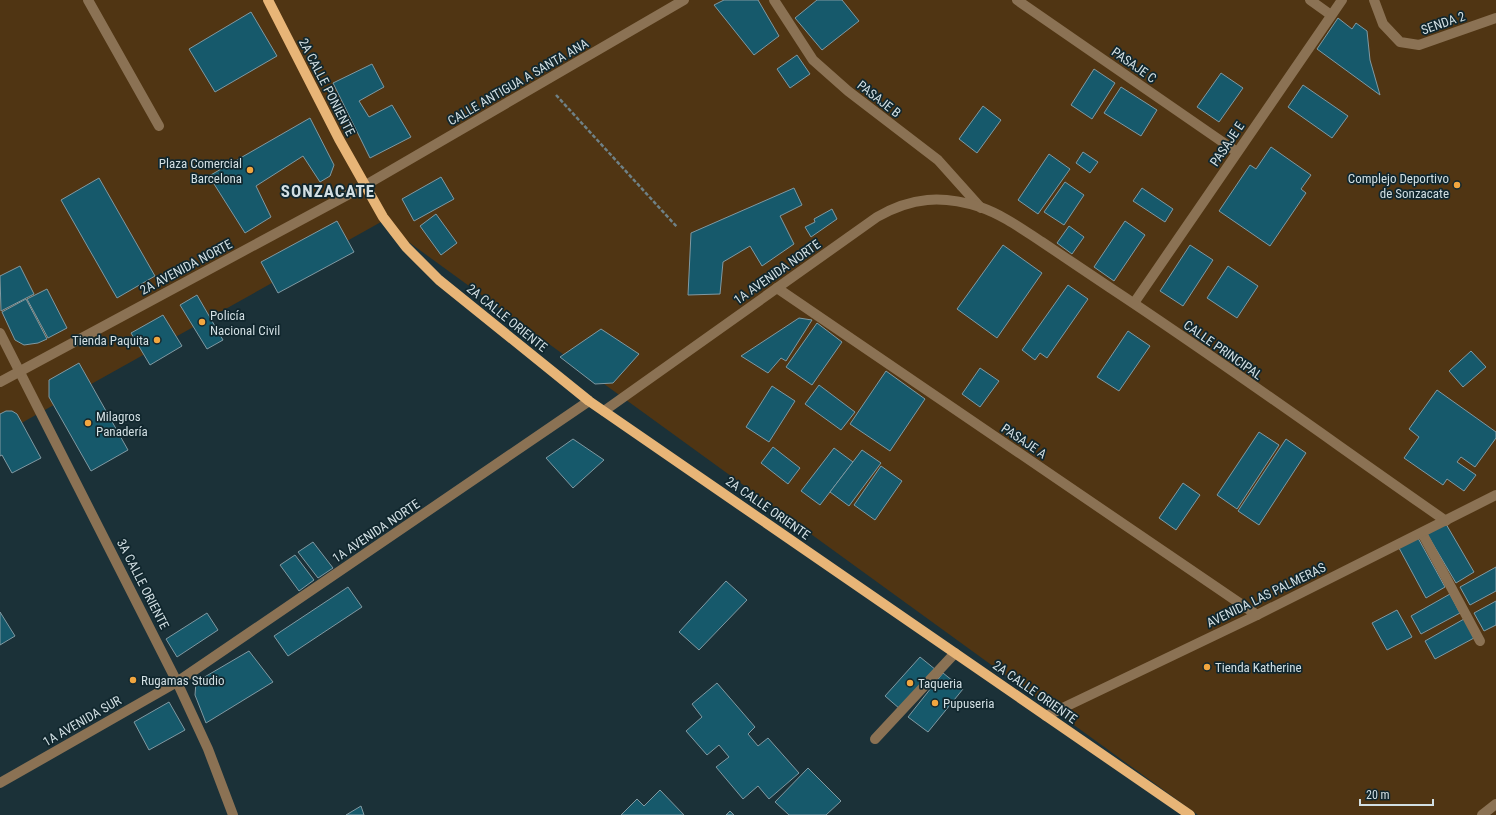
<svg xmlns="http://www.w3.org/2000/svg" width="1496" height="815" font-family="'Roboto Condensed',sans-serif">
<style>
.green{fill:#503513}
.building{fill:#16596b;stroke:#8099a2}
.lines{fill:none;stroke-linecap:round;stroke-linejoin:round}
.path{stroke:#6f8186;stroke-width:2.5;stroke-dasharray:4 2;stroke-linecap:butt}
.minor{stroke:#8b7254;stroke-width:10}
.major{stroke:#e8b577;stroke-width:10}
.poi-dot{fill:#f1a63f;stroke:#11272e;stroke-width:1.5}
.labels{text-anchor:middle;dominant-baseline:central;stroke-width:3.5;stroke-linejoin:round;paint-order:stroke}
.street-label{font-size:13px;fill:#d2dfe3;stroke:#11272e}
.poi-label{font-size:13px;fill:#d2dfe3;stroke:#11272e;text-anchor:start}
.district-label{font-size:17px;font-weight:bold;letter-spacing:1px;fill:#d2dfe3;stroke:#11272e}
</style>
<rect width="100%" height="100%" fill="#1b3138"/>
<!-- green -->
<polygon class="green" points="0,0 1496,0 1496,815 1198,815 381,222 0,435"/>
<!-- building -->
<g class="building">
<polygon points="724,0 758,0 779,36 754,55 714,5"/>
<polygon points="817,0 842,0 859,21 822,50 795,18"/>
<polygon points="251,12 277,56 215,92 189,49"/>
<polygon points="1338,18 1352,29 1356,23 1367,31 1370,60 1380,95 1317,49"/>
<polygon points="797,55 810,74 790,88 777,69"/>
<polygon points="372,64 384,87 359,101 369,117 392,105 411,137 370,158 333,83"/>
<polygon points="1094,69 1115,83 1092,119 1071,105"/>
<polygon points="1221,73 1243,88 1219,122 1197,107"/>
<polygon points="1303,85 1348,116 1332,138 1288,107"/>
<polygon points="1121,87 1157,110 1141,136 1104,113"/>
<polygon points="983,106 1001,120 977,153 959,139"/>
<polygon points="310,118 334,165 330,176 320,182 303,156 256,186 271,217 245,233 209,176"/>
<polygon points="1271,147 1311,175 1301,189 1306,193 1270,246 1219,211 1250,165 1256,169"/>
<polygon points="1083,152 1098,162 1090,173 1076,163"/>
<polygon points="1049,154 1070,169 1038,214 1018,200"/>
<polygon points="441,177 454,199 414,221 402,199"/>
<polygon points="99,178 155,276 117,298 61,200"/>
<polygon points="1065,182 1084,195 1064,225 1044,212"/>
<polygon points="794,188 802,205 780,216 794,244 762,266 750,246 723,262 720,294 688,295 691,233"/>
<polygon points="1142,188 1173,209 1165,222 1133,201"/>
<polygon points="832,209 837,219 811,237 805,227 815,222 814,219"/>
<polygon points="436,214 457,243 441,255 420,226"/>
<polygon points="337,221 354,252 278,293 261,262"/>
<polygon points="1125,221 1145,235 1114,281 1094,267"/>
<polygon points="1069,226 1084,237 1072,254 1057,243"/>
<polygon points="1003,245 1042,273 997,338 957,309"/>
<polygon points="1190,245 1213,260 1183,306 1160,291"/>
<polygon points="20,266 34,294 1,311 0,276"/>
<polygon points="1228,266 1258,286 1237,318 1207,298"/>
<polygon points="1068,285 1088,299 1047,358 1040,353 1035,360 1022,350"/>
<polygon points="47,289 67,328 48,338 27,299"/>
<polygon points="197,295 223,340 207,349 180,305"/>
<polygon points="26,299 47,339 38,343 24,345 15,340 2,312"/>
<polygon points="163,315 182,346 150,365 131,333"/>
<polygon points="799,318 812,320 786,361 781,358 768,373 741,356"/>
<polygon points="817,323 842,342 812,385 786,367"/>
<polygon points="601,329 639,354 613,383 595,384 560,357"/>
<polygon points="1128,331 1150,346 1119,391 1097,377"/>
<polygon points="1471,351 1486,367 1463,387 1449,371"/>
<polygon points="79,363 128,450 91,471 49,397 49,380"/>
<polygon points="980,368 999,381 980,407 962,394"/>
<polygon points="886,371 925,399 890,451 850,424"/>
<polygon points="819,385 855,412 841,430 805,404"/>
<polygon points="772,386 795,401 769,442 746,427"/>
<polygon points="1437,390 1496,432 1496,438 1475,467 1461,457 1457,462 1476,475 1464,491 1447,479 1443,485 1404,458 1419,437 1409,429"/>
<polygon points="6,411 12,411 17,414 41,458 12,473 2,455 0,456 0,414"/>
<polygon points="1259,432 1279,445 1237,509 1217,495"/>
<polygon points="573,439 604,460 573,488 546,458"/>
<polygon points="1286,439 1306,453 1259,525 1238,511"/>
<polygon points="773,447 800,468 788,484 761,463"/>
<polygon points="834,448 853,462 820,505 801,491"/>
<polygon points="862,450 881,463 849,506 830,492"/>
<polygon points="881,466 902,481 875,520 854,505"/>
<polygon points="1183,483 1200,495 1176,530 1159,518"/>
<polygon points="1446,524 1474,572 1456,583 1427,534"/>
<polygon points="1418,538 1445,587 1426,598 1399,548"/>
<polygon points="313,542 333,568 318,578 298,552"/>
<polygon points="295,555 314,580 299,591 280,565"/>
<polygon points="1496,567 1496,591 1470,605 1460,587"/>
<polygon points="726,581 747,600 699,650 679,632"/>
<polygon points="348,587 362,607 288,656 274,636"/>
<polygon points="1450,594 1460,613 1421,634 1411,616"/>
<polygon points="1496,601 1496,625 1484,631 1474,613"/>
<polygon points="1397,610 1412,637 1387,650 1372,623"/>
<polygon points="0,612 15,636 0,645"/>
<polygon points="207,613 218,630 177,657 166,639"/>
<polygon points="1464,619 1474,638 1435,659 1425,641"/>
<polygon points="249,651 273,682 206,723 195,695 196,682"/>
<polygon points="920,657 936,670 900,709 885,696"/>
<polygon points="943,673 963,689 928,732 908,717"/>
<polygon points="717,683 755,727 748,734 758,746 768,738 799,773 769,799 758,786 743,799 716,767 729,757 719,745 707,755 686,731 702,717 692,704"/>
<polygon points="169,702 185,730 149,750 134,722"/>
<polygon points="808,768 841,801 826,815 789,815 775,802"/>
<polygon points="660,790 684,815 621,815 637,799 644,806"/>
<polygon points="361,806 364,815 346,815"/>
<polygon points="730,811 734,815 726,815"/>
</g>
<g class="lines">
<!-- path -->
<polyline class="path" points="556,95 677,227"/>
<!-- minor -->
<g class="minor">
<polyline points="88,0 159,126"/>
<polyline points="774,0 813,60 848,91 938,160 981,208"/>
<polyline points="1017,0 1237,152"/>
<polyline points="1310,0 1331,15"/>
<polyline points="1374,0 1383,24 1400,42 1419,45 1496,18"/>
<polyline points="777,288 1257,615"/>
<polyline points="1134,303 1342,0"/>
<polyline points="0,333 177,682 208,749 233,815"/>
<polyline points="0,382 364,186 684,0"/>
<path d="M604,411L877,217C912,197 942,195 980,207C1003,215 1022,229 1042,242C1064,257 1087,272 1109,287C1223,362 1334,443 1446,521"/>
<polyline points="1422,533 1480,641"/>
<polyline points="1046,716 1257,615 1496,495"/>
<polyline points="875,739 955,653"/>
<polyline points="0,783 177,682 589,401"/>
<polyline points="1482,815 1496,804"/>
</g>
<!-- major -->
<polyline class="major" points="268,0 339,139 383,217 406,247 439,280 589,401 1190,815"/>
</g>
<!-- markers -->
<g class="poi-dot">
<circle cx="250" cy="170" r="4"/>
<circle cx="1457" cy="185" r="4"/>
<circle cx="202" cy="322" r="4"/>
<circle cx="157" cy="340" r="4"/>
<circle cx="88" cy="423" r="4"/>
<circle cx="1207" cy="667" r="4"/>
<circle cx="133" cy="680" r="4"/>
<circle cx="910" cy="683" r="4"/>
<circle cx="935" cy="703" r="4"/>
</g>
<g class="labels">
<!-- street labels -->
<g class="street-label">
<text transform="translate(1443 23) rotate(-19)">SENDA 2</text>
<text transform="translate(1134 65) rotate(35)">PASAJE C</text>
<text transform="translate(518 82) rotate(-30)">CALLE ANTIGUA A SANTA ANA</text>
<text transform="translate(327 87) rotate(63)">2A CALLE PONIENTE</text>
<text transform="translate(879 99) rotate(38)">PASAJE B</text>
<text transform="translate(1227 144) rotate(-56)">PASAJE E</text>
<text transform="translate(186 267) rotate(-28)">2A AVENIDA NORTE</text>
<text transform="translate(777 272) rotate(-35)">1A AVENIDA NORTE</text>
<text transform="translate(507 318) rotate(39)">2A CALLE ORIENTE</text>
<text transform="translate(1223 350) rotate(35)">CALLE PRINCIPAL</text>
<text transform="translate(1024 441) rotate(34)">PASAJE A</text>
<text transform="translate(768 508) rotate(35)">2A CALLE ORIENTE</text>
<text transform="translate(376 531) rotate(-34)">1A AVENIDA NORTE</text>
<text transform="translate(143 584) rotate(63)">3A CALLE ORIENTE</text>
<text transform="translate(1266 595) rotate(-26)">AVENIDA LAS PALMERAS</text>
<text transform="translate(1035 692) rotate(35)">2A CALLE ORIENTE</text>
<text transform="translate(82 721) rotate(-30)">1A AVENIDA SUR</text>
</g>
<!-- poi labels -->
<g class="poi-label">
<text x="242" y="163" text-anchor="end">Plaza Comercial<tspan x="242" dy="15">Barcelona</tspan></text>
<text x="1449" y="178" text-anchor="end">Complejo Deportivo<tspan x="1449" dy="15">de Sonzacate</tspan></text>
<text x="210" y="315">Policía<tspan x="210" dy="15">Nacional Civil</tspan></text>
<text x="149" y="340" text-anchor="end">Tienda Paquita</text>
<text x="96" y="416">Milagros<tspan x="96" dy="15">Panadería</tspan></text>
<text x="1215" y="667">Tienda Katherine</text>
<text x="141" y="680">Rugamas Studio</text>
<text x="918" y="683">Taqueria</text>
<text x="943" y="703">Pupuseria</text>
</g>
<!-- district labels -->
<g class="district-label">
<text x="328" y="191">SONZACATE</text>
</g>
</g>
<!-- scale -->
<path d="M1360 799v6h73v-6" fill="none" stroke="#d2dfe3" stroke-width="2"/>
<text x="1366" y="799" font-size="12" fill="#d2dfe3" stroke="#11272e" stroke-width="3" paint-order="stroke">20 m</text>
</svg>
